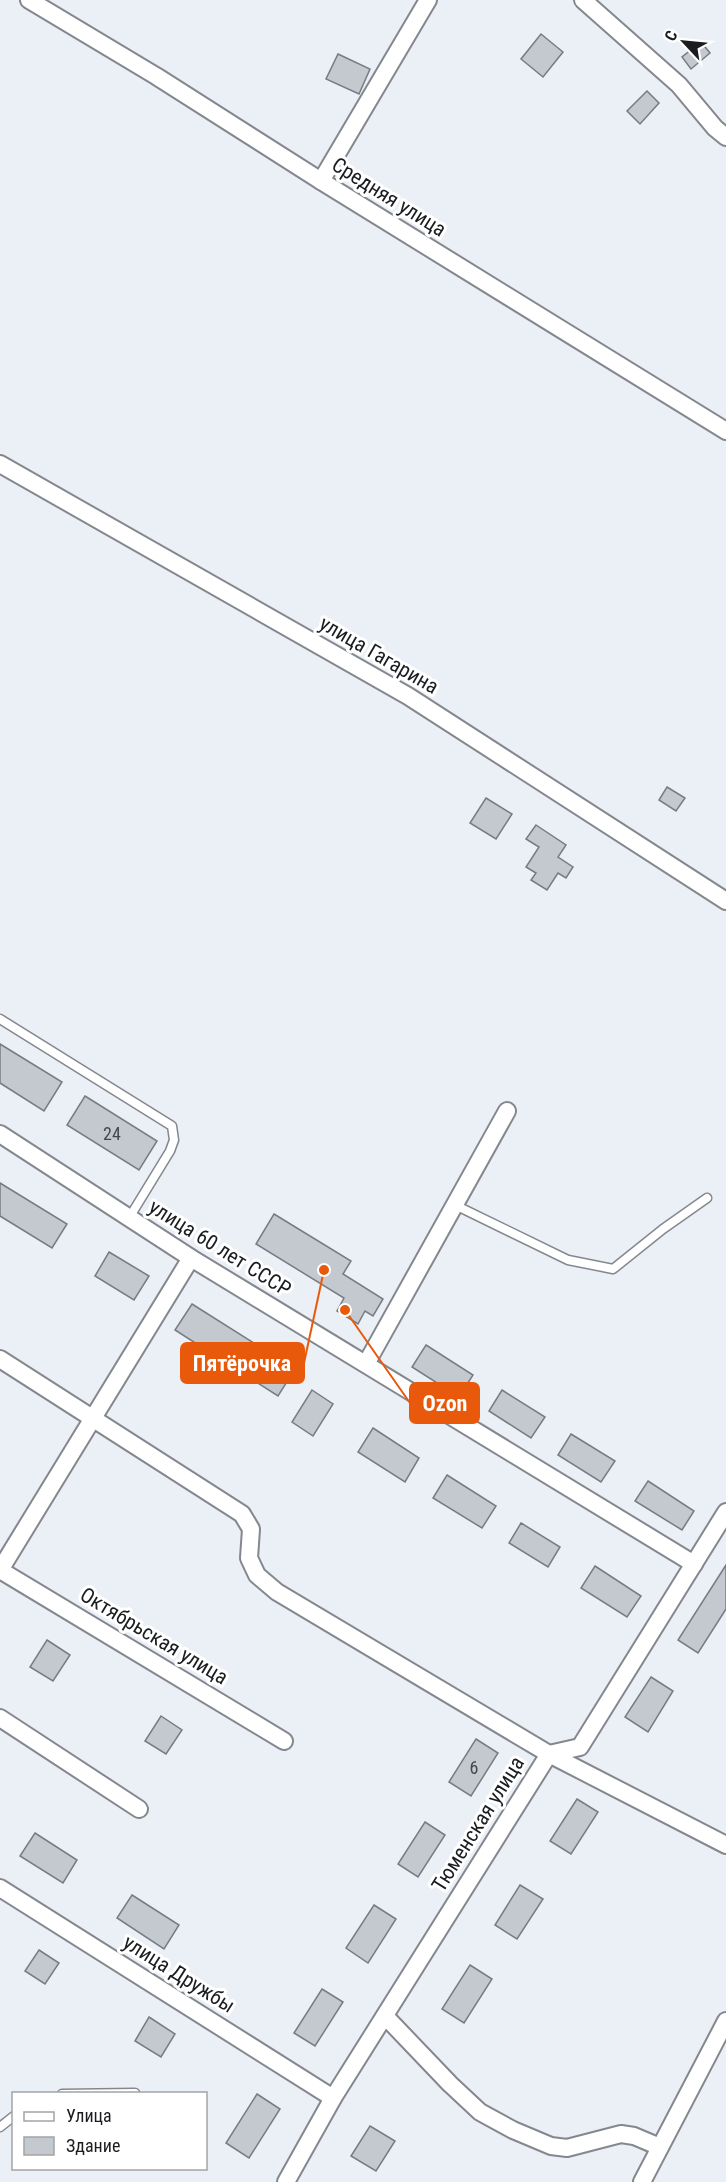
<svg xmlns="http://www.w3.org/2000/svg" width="726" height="2182" font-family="'Roboto Condensed',sans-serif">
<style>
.building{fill:#c4c8cf;stroke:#777b82;stroke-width:1.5}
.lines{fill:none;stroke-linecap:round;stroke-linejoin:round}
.lane-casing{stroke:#84888e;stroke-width:11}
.street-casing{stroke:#84888e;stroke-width:20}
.lane{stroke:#fff;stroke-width:8}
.street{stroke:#fff;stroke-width:16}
.labels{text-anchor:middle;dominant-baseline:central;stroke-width:6;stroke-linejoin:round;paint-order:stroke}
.number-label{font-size:18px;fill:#44474b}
.street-label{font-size:21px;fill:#1a1c1f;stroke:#fff}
.leader{fill:none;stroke:#e8590c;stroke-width:2}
.callout-dot{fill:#e8590c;stroke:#fff;stroke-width:2}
.callout{fill:#e8590c;stroke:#e8590c;stroke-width:2}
.callout-label{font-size:22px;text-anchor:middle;font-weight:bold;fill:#fff}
</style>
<rect width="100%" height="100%" fill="#ebeff6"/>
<!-- building -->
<g class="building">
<polygon points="541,34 563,52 543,77 521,59"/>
<polygon points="701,42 710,53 691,69 682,57"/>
<polygon points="338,54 370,69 359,94 326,79"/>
<polygon points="647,91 659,103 640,124 627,111"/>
<polygon points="667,787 685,798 676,811 659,800"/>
<polygon points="486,798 512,814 496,839 470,823"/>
<polygon points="536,825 566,845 558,857 573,867 566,878 558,873 547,890 531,880 536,873 526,867 539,847 526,839"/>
<polygon points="0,1044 62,1082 44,1111 0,1083"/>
<polygon points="85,1096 157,1141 139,1170 67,1125"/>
<polygon points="0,1183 67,1224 52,1248 0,1216"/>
<polygon points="274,1214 351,1261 343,1274 383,1299 373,1316 365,1311 358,1324 337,1311 344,1298 256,1244"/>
<polygon points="109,1252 149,1276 134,1300 95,1276"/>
<polygon points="192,1304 295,1369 278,1396 175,1330"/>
<polygon points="426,1345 473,1375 459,1397 412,1367"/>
<polygon points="312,1390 333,1404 313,1436 292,1422"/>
<polygon points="502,1390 545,1417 531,1438 489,1411"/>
<polygon points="373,1428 419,1458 405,1482 358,1452"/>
<polygon points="571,1434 615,1461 601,1482 558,1455"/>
<polygon points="447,1475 496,1506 482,1528 433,1498"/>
<polygon points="648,1481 694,1511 682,1530 635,1501"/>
<polygon points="521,1523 560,1547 548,1567 509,1543"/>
<polygon points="726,1565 726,1609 698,1653 678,1640"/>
<polygon points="595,1566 641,1596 627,1617 581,1588"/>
<polygon points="47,1640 70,1655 53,1681 30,1667"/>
<polygon points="651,1677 673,1691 648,1732 625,1717"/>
<polygon points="161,1716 182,1730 166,1754 145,1741"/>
<polygon points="476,1739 498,1753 471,1796 449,1782"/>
<polygon points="577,1799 598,1812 571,1854 550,1841"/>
<polygon points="425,1822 445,1835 418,1877 398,1864"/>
<polygon points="35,1833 77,1860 63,1883 20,1856"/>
<polygon points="520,1885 543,1899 517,1939 495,1925"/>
<polygon points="132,1895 179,1925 164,1949 117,1918"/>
<polygon points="374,1905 396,1919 368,1963 346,1948"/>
<polygon points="39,1950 59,1963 45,1984 25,1971"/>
<polygon points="470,1965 492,1979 464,2023 442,2009"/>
<polygon points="322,1989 343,2002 315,2046 294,2033"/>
<polygon points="149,2017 175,2034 161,2057 135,2041"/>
<polygon points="257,2094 280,2109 249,2158 226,2143"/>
<polygon points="370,2126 395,2141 376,2171 351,2156"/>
</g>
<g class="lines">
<defs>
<g id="lane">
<polyline points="0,1019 172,1126 174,1140 170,1151 129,1218"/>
<polyline points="455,1205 568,1260 613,1269 663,1229 707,1198"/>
<polyline points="62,2094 135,2093"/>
<polyline points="0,2127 14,2116"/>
</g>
<g id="street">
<polyline points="29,0 156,76 321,181 726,431"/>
<polyline points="583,0 679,85 715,128 726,137"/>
<polyline points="321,181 428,0"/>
<polyline points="0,464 408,696 726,901"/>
<polyline points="0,1134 191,1258 694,1564"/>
<polyline points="0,1359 242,1514 251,1529 249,1558 257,1575 277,1592 549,1754 726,1845"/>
<polyline points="366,1364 507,1111"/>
<polyline points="0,1570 191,1258"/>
<polyline points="0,1570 284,1741"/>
<polyline points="0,1718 139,1809"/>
<polyline points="0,1888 333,2098"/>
<polyline points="385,2016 450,2084 480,2112 513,2130 551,2146 567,2148 621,2134 634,2136 660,2147"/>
<polyline points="286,2182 333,2098 549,1754 580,1747 726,1512"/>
<polyline points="642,2182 726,2021"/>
</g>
</defs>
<!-- lane casing -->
<use href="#lane" class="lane-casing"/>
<!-- street casing -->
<use href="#street" class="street-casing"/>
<!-- lane -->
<use href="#lane" class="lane"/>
<!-- street -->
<use href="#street" class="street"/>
</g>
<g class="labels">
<!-- number labels -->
<g class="number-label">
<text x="112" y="1133">24</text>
<text x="474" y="1767">6</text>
</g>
<!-- street labels -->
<g class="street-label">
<text transform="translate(389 197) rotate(32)">Средняя улица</text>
<text transform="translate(379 655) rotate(30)">улица Гагарина</text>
<text transform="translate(220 1248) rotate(32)">улица 60 лет СССР</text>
<text transform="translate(154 1636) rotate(31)">Октябрьская улица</text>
<text transform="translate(478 1824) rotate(-58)">Тюменская улица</text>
<text transform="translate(179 1974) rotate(32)">улица Дружбы</text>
</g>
</g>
<!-- callouts -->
<path class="leader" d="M324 1270L304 1363M345 1310L410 1403"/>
<g class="callout-dot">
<circle cx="324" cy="1270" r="6"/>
<circle cx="345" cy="1310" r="6"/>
</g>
<g class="callout">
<rect x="181" y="1343" width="123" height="40" rx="6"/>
<rect x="410" y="1383" width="69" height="40" rx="6"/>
</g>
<g class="callout-label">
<text x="242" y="1371">Пятёрочка</text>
<text x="445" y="1411">Ozon</text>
</g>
<!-- legend -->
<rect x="12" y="2092" width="195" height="78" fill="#ffffff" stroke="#a3a4a5" stroke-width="1.5"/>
<rect x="24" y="2112" width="30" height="9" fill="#ffffff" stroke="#a3a4a5" stroke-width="1.5"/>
<text x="66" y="2122" font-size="18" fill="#1a1c1f">Улица</text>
<rect x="24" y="2137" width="30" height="18" fill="#c4c8cf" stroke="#a3a4a5" stroke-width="1.5"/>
<text x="66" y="2152" font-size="18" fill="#1a1c1f">Здание</text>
<!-- north arrow -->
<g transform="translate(684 42) rotate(296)" stroke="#ffffff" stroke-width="4.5" paint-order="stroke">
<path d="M0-4.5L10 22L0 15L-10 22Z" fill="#1a1c1f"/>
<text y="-9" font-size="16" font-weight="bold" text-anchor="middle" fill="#1a1c1f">С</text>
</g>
</svg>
